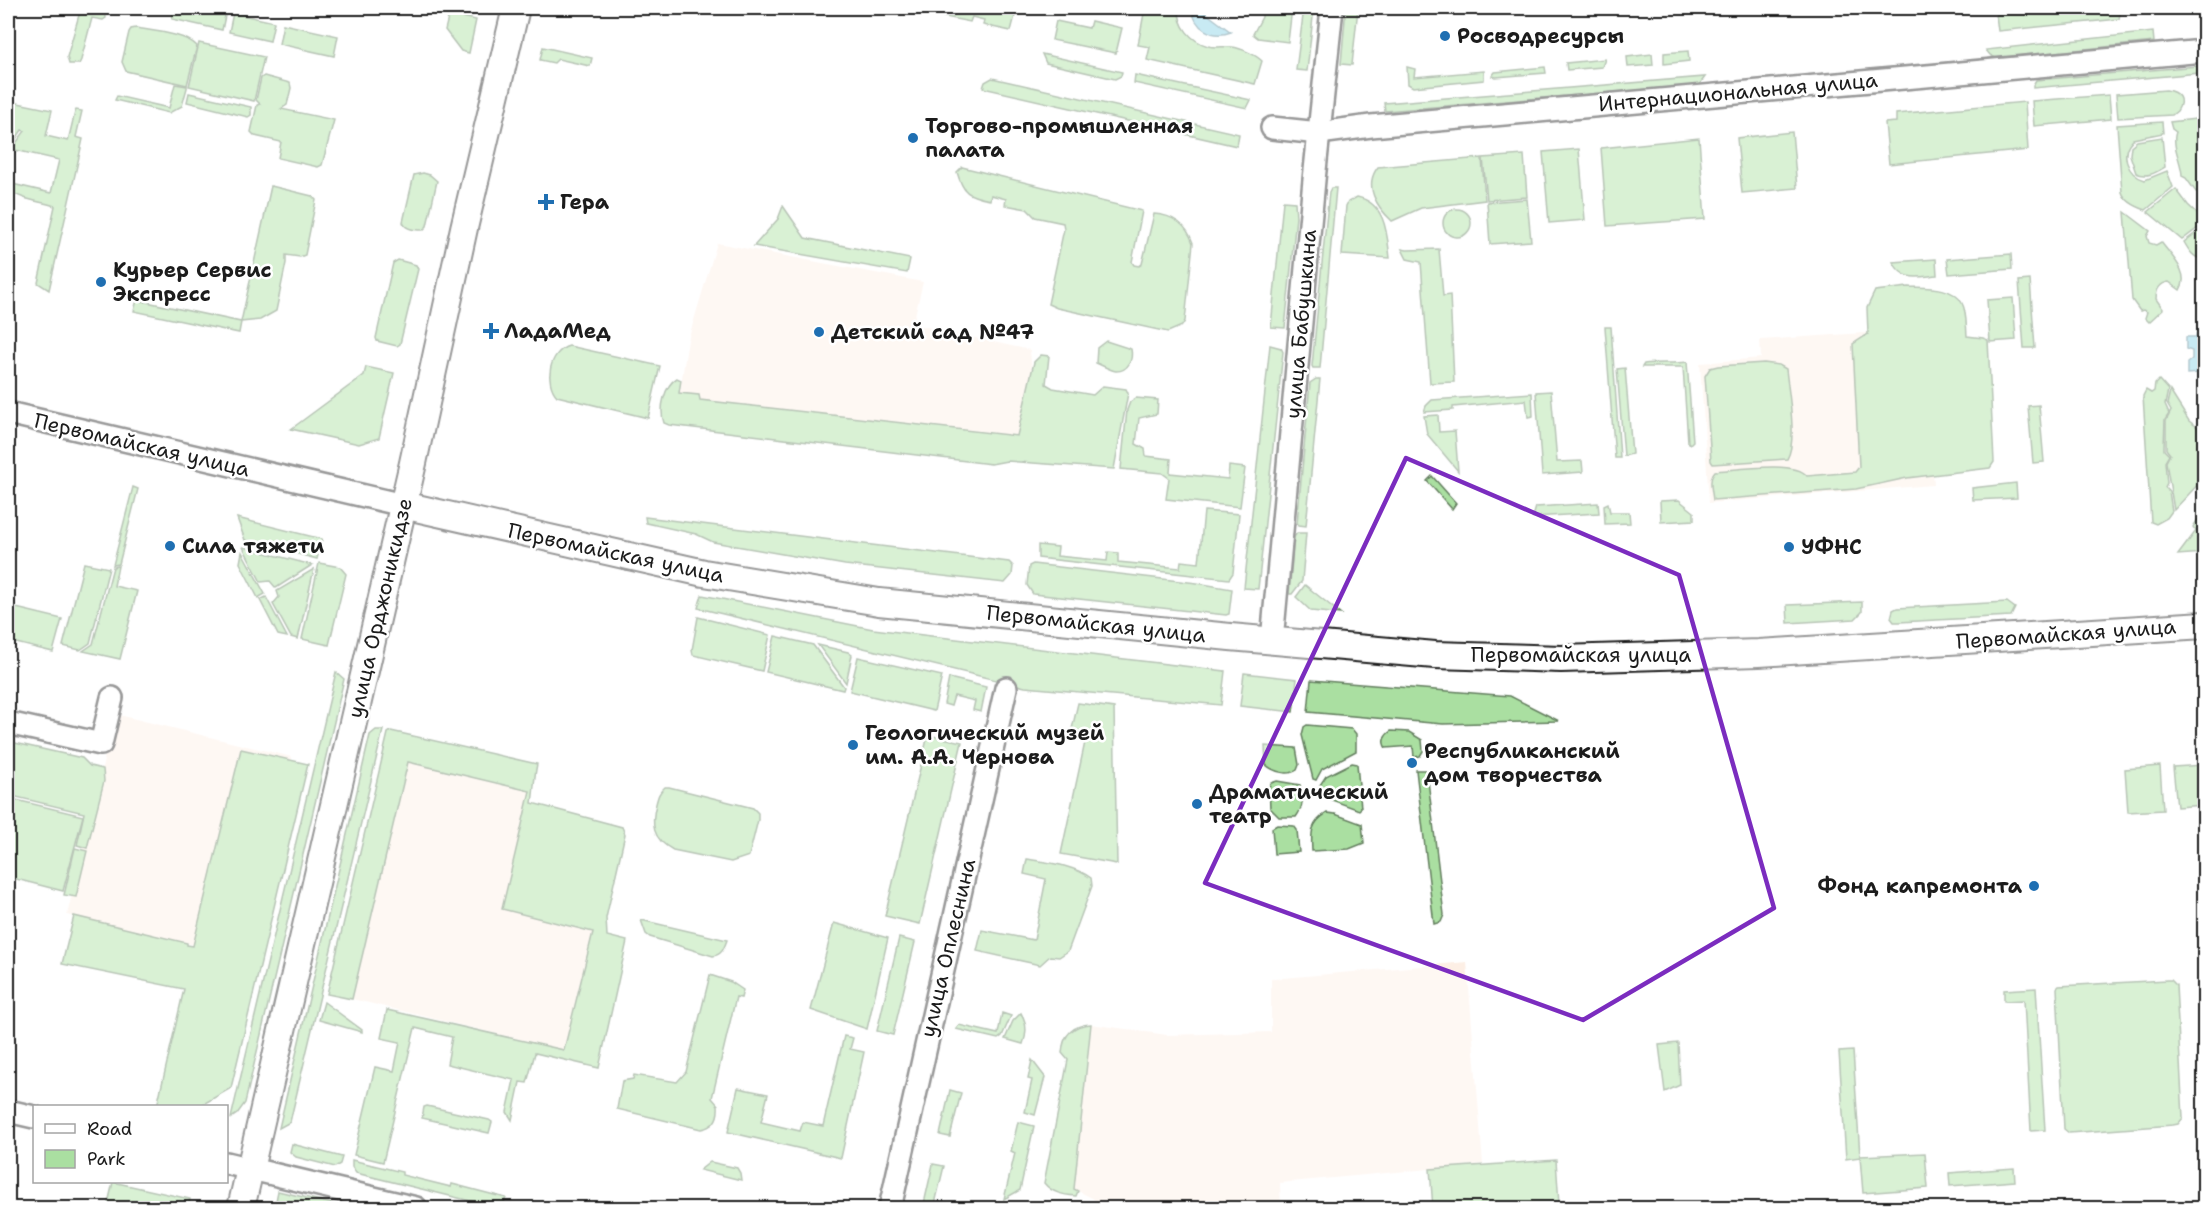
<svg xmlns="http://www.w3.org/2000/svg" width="2212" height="1216" font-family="'Shantell Sans',sans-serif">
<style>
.built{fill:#fdefe5}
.green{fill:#aadfa1;stroke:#637e5e;stroke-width:1.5}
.water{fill:#85d0e5;stroke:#5b8895;stroke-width:1.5}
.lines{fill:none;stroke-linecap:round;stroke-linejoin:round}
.minor-casing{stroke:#1c1c1c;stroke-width:26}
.major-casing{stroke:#1c1c1c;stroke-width:30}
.minor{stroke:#fff;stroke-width:21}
.major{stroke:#fff;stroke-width:26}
.marked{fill:none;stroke:#7b2cbf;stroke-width:4.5;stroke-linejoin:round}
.poi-dot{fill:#1f6fb2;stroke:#fff;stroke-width:2}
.labels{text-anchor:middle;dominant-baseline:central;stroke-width:5;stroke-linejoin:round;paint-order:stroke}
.poi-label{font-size:21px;font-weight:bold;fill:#1c1c1c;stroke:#fff;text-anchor:start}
.street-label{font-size:21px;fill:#1c1c1c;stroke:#fff}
</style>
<rect width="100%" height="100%" fill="#fff"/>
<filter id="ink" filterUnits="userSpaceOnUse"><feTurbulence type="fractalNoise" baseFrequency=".0167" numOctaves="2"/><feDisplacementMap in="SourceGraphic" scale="12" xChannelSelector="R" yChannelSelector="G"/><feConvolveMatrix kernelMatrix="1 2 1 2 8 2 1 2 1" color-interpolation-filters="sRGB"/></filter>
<g filter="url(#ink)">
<!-- built -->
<g class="built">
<polygon points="717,243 923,282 913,324 1030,350 1032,372 1017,436 700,400 676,415 688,340"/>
<polygon points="1922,329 1934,485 1709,503 1700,363 1761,358 1760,340"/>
<polygon points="115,714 292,757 242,956 67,915"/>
<polygon points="408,762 530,791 502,909 593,931 564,1050 352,999"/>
<polygon points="1467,962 1483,1164 1280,1183 1281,1208 1089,1208 1094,1199 1074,1189 1091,1024 1167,1035 1271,1032 1271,979"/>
</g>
<!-- green -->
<g class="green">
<polygon points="81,8 105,8 106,18 103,20 92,18 81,60 79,64 69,64 67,57"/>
<polygon points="174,8 211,8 226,11 222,30 172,19"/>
<polygon points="942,8 1017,8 1011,31 983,25 984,20 972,17 970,22 940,16"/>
<path d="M1145,8H1179C1178,26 1191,41 1208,46C1216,48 1224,46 1232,47C1241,48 1256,55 1262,61L1255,84L1147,60L1150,47L1138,45Z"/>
<polygon points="1262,8 1292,8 1288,42 1258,38 1253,34 1262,17"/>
<polygon points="1304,8 1314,8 1307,71 1296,70"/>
<polygon points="1346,8 1358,8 1352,65 1341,64"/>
<polygon points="2073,8 2121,8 2119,19 1998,31 1996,15"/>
<polygon points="233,13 274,22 270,41 229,32"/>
<polygon points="449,14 476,20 469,53 461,51 445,30"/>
<polygon points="1056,21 1089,28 1091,21 1122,28 1116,53 1052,40"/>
<polygon points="283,24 338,36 334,56 279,44"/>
<path d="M136,28C153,31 186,34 197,46L187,85L126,71L122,62L129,32L131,29Z"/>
<polygon points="2153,32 2154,42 1996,58 1990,55 1986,50"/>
<polygon points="199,43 264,57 254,101 189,86"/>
<polygon points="543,47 592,58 590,66 558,59 554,63 540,60"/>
<polygon points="1688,51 1689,61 1664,64 1664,53"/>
<polygon points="1042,54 1122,72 1121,76 1115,79 1046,63"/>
<polygon points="1652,54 1653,65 1628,67 1627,57"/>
<polygon points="1605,59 1602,67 1567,70 1566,63"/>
<polygon points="2198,66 2199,73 2033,88 2033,85 2036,80"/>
<polygon points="1407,67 1415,69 1414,77 1484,71 1484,80 1413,87 1408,84"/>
<polygon points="1545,67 1546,73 1496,77 1492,76 1495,72"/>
<polygon points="1135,75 1251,100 1247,108 1134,83"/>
<polygon points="264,76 290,83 291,88 287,105 281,109 334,120 322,165 318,167 278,158 281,142 255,136 251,132 257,105 260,104 256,100 261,78"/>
<polygon points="1705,77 1699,85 1385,111 1384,103"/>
<polygon points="992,78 1239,134 1237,146 983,88 985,82"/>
<polygon points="175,84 187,86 187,88 182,106 169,113 115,100 117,96 169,108"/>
<path d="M2166,90C2178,92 2185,99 2177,111L2172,115L2118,118L2116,94Z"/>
<polygon points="189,93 251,107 251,115 248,117 187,102"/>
<polygon points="2109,95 2111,119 2034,126 2032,101"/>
<path d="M8,101L52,110L46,136L68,141L75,112L76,110L82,111L76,137L83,139L49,290L38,283L55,206C39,201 22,200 8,190V183L51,193L59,160L15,150L8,179V154L25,131L22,130L13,143L8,141Z"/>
<polygon points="2025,102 2028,150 1889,164 1885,123 1896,122 1896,114"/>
<path d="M2204,118V190L2196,192L2186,178L2182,176C2182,162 2171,146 2176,132L2172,129L2170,122Z"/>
<path d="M2162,122L2163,133L2133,139C2119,153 2127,175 2145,180L2167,171L2173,187L2146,210C2137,207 2125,202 2122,192L2117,125Z"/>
<polygon points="1792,132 1797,188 1742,193 1737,138"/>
<path d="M2162,137L2165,167C2155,173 2147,178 2136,173L2130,155L2131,146L2137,141Z"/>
<polygon points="1699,138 1705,219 1607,226 1601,148"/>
<polygon points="1579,149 1585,220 1549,223 1543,152"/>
<polygon points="1524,155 1527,197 1487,200 1483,158"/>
<path d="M1482,158L1485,200L1421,208L1392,221C1377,207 1363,186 1378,167Z"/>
<path d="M962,167L1142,211L1132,262L1134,265L1139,266L1142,264L1154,214C1173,215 1187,225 1193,243L1185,321L1182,326L1168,332L1057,308L1048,304L1064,229L1063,223L1035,217L1027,209L1005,205L1006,199L991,195L990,200C968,196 963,193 957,172Z"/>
<path d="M423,173L430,175L437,181L427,226L423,230C416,230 405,230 403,222L414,175Z"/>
<polygon points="271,186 312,196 316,200 305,255 300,257 286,255 286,263 276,311 260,320 241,322 239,333 134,311 137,300 241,322"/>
<polygon points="1331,188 1336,188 1320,368 1313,368 1312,366 1329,192"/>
<polygon points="2176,189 2188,205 2204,220 2204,227 2198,228 2182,240 2148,212"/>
<path d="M1357,197C1386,203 1387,234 1390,258L1342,255L1346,206L1348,202Z"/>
<polygon points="1527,199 1531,241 1490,244 1487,202"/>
<polygon points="1283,201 1295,202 1296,217 1285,328 1271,327"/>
<polygon points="783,206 805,238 910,259 907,273 754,246 778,219"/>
<circle cx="1457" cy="223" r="14"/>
<path d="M2125,212L2150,231L2147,236L2149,243L2156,245L2161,242C2171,256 2191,273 2180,290L2169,282C2160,283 2156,290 2156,299L2163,309L2149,322L2145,318L2147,312L2143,310L2140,311L2132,300Z"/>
<path d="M2204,229V259C2194,259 2189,251 2184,242L2200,230Z"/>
<polygon points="1402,249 1407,250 1439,249 1443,296 1450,295 1454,382 1430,383 1421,262 1407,259"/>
<polygon points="2011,254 2012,269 1949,274 1947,259"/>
<path d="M1936,259L1937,275C1917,277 1904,282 1893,262Z"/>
<polygon points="398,260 416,265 418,269 400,344 397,346 377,341 376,338 393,263"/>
<polygon points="2030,280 2035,348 2024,348 2019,281"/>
<path d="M1908,287C1924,288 1953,285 1962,303C1967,312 1966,326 1967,336L1983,338L1988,340L1994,462L1990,468L1907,478L1856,489L1713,500C1712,490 1708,479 1715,471C1734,470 1796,460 1807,476L1855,472L1859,467L1853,344L1868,334L1867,308L1875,291Z"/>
<polygon points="2013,298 2016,340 1990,342 1987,300"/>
<polygon points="1605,327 1611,327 1620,458 1615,458"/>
<path d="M1106,341L1131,349C1133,359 1129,371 1116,371C1109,370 1102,365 1096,363L1097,348Z"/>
<polygon points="1270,345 1281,348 1283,352 1258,589 1244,588"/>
<path d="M569,346L660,366L648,418L557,396C544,382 549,352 569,346Z"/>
<path d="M1041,355L1049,356L1046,384L1053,388L1093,395L1103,386L1126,389L1128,393L1114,469L1007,461L991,464L669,425L664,423C659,409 664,386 677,378L681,380L679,393L699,395L700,400L1017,436L1034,362Z"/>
<path d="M1687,362L1693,441L1690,444L1688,442L1683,367H1642L1644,364C1658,362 1673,364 1687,362Z"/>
<path d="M1764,363L1779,365L1786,369C1788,390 1798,441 1787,459L1713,464L1711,461L1705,376L1710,368L1718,366Z"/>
<polygon points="366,367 394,373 379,438 359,444 291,429 364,375"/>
<polygon points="1625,368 1632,454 1624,456 1617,369"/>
<polygon points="1316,379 1320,379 1306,526 1299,525 1297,523 1310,383"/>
<polygon points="2159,380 2168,390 2165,405 2169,414 2165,420 2164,446 2164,450 2169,455 2165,462 2167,483 2165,487 2169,491 2172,511 2167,518 2156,524 2151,522 2143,396 2146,390 2151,393 2154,391 2155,384"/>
<polygon points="1551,391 1557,462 1582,461 1583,472 1542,475 1536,392"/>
<polygon points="2170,391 2189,421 2204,432 2204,478 2174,510 2166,462 2170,454 2166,449 2166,421 2171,411 2167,404"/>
<polygon points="1532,393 1533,416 1528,417 1526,400 1453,407 1453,410 1424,412 1426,406 1432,400"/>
<polygon points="1136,398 1158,400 1157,414 1139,418 1136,444 1145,449 1146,456 1171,459 1170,473 1228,479 1229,466 1245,468 1240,507 1166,499 1169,478 1162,473 1121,469 1127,410 1130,402"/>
<polygon points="2039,405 2044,462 2033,463 2028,406"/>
<polygon points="1438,415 1439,432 1455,431 1458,471 1427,434 1424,416"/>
<polygon points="1432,476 1456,503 1452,509 1427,481"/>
<polygon points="2016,483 2017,498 1973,500 1972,488"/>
<polygon points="133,487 138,489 119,564 113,565"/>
<polygon points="1679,500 1694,512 1694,520 1661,522 1660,501"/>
<polygon points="1598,503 1599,513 1533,517 1536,507"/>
<polygon points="1608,503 1610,512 1629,512 1630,523 1605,524 1604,505"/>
<polygon points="1204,511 1239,514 1233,573 1229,579 1038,558 1038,545 1058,547 1057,556 1107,561 1108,552 1118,553 1118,562 1180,568 1181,561 1199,563"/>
<polygon points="645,517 1009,562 1013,566 1012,575 1005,583 845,565 713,542 696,534 646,523"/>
<polygon points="2204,517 2204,553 2178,555 2196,531 2193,527 2198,519 2202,520"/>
<polygon points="237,518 322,539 317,559 245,540"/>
<polygon points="1297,533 1306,533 1302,581 1292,594 1289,594 1294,537"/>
<polygon points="243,547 312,565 276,588 270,581 261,582"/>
<polygon points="242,552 265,594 258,598 240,563"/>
<polygon points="84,563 109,568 90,643 80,650 63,646"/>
<polygon points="319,563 340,567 346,574 329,645 302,639"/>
<polygon points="1033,564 1197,583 1232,589 1229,614 1226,615 1033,594 1027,585 1029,566"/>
<polygon points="118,566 114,586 137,591 120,659 83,651 93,644 113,567"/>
<polygon points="314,569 298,639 291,637 273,604 279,597 277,591"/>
<polygon points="1305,585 1341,614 1311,611 1296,597"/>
<polygon points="702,595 873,629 1225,671 1221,705 1025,687 698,608"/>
<polygon points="266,597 287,637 278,635 260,600"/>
<polygon points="1862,602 1862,612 1855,619 1788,623 1787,605"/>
<polygon points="2007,602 2015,608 2011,616 1899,622 1894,622 1891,618 1893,610 1897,608"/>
<polygon points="8,606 62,619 53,652 8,641"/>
<polygon points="698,617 770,635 762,671 693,655 692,650"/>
<polygon points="775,636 813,645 844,687 843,690 766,672"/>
<polygon points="818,645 848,652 852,655 846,683"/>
<polygon points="858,657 942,676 934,711 850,691"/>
<polygon points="336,672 344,679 245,1103 237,1114 231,1118"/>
<polygon points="1244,673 1297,679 1293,712 1240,706"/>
<polygon points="949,678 986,687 981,712 973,710 975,701 954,696 951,706 944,704"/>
<polygon points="1311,680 1510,696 1559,721 1443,724 1308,712"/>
<polygon points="1078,703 1114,708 1117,864 1061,854 1087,733 1072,729"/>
<polygon points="1307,725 1352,729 1356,734 1356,751 1322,769 1316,780 1313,779 1302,735 1304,727"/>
<polygon points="376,730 383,730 290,1122 279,1128 370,735"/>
<path d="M391,731L537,764C534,778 534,790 532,803L622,827L625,834L606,918L607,936L627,941L599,1068L535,1053L527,1083L520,1082L512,1120L507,1112L514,1080L447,1064L452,1037L415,1028L383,1162L354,1155L375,1067L394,1071L400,1042L381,1038L387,1010L564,1050L593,932L502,909L530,791L408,762L352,999L327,994L388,733Z"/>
<path d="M1391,731L1409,732L1422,740L1423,751L1420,756L1414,757L1413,746L1386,748C1381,741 1385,735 1391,731Z"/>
<polygon points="928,735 962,742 920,924 885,916"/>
<polygon points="15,743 82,758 90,766 103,769 104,781 87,848 77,845 84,813 8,795 8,745"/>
<path d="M1265,746L1296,748L1299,765L1297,770C1289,776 1274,772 1266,765Z"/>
<polygon points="241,749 308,764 231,1088 200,1106 157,1106 184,989 62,964 74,916 187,943 187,945 193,946"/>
<polygon points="1352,763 1357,764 1361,808 1359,810 1329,799 1320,785 1326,776"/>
<polygon points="2204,765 2204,805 2177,807 2173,767"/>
<polygon points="2160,766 2163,810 2128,812 2125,769"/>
<polygon points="1416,770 1425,770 1427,772 1444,915 1441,922 1434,924"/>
<path d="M1277,781L1300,785C1304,796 1303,808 1296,817H1279L1270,808L1269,787L1271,783Z"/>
<path d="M665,787H669L753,808L758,813V820L749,856L731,862L673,850C652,839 651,824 656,804C658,796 659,792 665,787Z"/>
<polygon points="8,798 83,816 63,891 8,877"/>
<path d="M1327,813L1335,814L1362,824L1364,843L1349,849L1312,851C1311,834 1310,823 1327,813Z"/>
<polygon points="1277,825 1294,826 1297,830 1299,852 1274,854 1272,828"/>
<polygon points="75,848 87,851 76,897 64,895"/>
<path d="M1027,859C1049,863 1073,865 1091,878L1092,886L1068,951L1059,957L1050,956L1040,965L977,951L982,930L1034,940L1046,879L1024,874Z"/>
<path d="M641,920L727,940C724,948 722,955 713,956L650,937L646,934Z"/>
<polygon points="834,923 888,938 867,1029 811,1010"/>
<polygon points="899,938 915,942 893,1035 877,1031"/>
<path d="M710,975L731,982L743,990L741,998L736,997L712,1098L718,1105C719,1118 714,1127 701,1129L617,1109L622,1081L633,1079L634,1075L677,1082L686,1072Z"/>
<polygon points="2167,980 2171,980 2176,985 2183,1118 2178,1124 2173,1125 2069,1133 2064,1129 2057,988 2059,986"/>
<polygon points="2036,988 2045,1130 2031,1131 2024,1000 2004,1001 2004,990"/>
<polygon points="324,1002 362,1030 362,1032 319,1020"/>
<polygon points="1002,1013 1011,1016 1002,1036 998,1039 956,1029 959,1025 998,1034"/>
<path d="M1021,1013C1027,1023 1027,1034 1023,1044L1005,1039L1013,1021Z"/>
<path d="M1091,1024L1074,1189L1078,1191L1076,1196C1063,1195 1052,1193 1044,1183L1068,1060L1062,1053C1063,1035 1073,1025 1091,1024Z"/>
<polygon points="844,1036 853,1038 850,1049 864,1052 841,1158 728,1132 738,1088 768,1094 761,1122 800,1131 803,1122 823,1126"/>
<polygon points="1678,1043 1680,1085 1665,1092 1659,1045"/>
<polygon points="1853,1051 1860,1156 1925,1153 1928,1188 1863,1193 1860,1157 1846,1159 1839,1052"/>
<polygon points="1032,1060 1045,1077 1035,1115 1025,1112 1032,1080 1028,1079"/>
<polygon points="950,1090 961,1093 950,1137 940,1135"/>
<polygon points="427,1106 489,1120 492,1122 489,1133 422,1118 424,1107"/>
<polygon points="1018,1122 1034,1126 1020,1190 1004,1199 1015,1153 1011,1151"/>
<polygon points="292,1144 342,1157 340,1164 335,1167 296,1157 290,1152"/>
<polygon points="352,1160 402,1172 402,1175 451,1187 452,1184 506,1198 502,1206 495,1207 356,1173 352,1167"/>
<polygon points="1556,1160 1559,1204 1500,1208 1433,1208 1430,1169"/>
<polygon points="710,1162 737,1168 740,1173 741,1180 700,1170"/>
<polygon points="933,1164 944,1166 934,1208 923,1208"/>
<polygon points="2014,1168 2015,1181 1950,1186 1949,1173"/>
<polygon points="113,1182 190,1199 188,1208 107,1208"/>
<polygon points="278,1191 350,1208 283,1208 275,1206"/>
</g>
<!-- water -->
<g class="water">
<path d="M1192,8H1199L1231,32C1212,39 1194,28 1192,8Z"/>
<polygon points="2200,328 2204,328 2204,382 2201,380 2199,373 2187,374 2187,363 2192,359 2192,351 2186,349 2186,337 2196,337 2197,331"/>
</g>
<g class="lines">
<defs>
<g id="minor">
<polyline points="1272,128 1319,133 1371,126 2204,51"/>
<polyline points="8,413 403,505"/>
<polyline points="1272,641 1314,180 1332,8"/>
<polyline points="8,723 101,744 112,698"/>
<polyline points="8,1111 34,1117"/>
<polyline points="226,1163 416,1208"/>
<polyline points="890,1208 1006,688"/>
</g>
<g id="major">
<polyline points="403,505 704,573 879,602 1230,637 1435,655 1561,659 1759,653 2204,625"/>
<polyline points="241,1208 413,463 464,228 516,8"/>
</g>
</defs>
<!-- minor casing -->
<use href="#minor" class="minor-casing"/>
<!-- major casing -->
<use href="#major" class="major-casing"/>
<!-- minor -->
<use href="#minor" class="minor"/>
<!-- major -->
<use href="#major" class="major"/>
</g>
</g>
<!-- marked area -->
<path d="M0 0H2212V1216H0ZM1406,458L1679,575L1774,908L1583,1020L1205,883Z" fill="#fff" fill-opacity=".55" fill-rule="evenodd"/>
<path class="marked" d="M1406,458L1679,575L1774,908L1583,1020L1205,883Z"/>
<!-- markers -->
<g class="poi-dot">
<circle cx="1445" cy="36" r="6"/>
<circle cx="913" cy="138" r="6"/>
<path d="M543 193h6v6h6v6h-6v6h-6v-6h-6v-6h6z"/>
<circle cx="101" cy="282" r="6"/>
<path d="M488 322h6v6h6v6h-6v6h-6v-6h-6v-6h6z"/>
<circle cx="819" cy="332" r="6"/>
<circle cx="170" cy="546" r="6"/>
<circle cx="1789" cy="547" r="6"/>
<circle cx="853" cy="745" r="6"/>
<circle cx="1412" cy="763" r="6"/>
<circle cx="1197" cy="804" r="6"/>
<circle cx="2034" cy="886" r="6"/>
</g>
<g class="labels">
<!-- poi labels -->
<g class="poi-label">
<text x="1457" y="36">Росводресурсы</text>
<text x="925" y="126">Торгово-промышленная<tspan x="925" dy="24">палата</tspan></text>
<text x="560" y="202">Гера</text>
<text x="113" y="270">Курьер Сервис<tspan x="113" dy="24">Экспресс</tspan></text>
<text x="504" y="331">ЛадаМед</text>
<text x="831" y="332">Детский сад №47</text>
<text x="182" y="546">Сила тяжети</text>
<text x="1801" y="547">УФНС</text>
<text x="865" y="733">Геологический музей<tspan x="865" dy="24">им. А.А. Чернова</tspan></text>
<text x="1424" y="751">Республиканский<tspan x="1424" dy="24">дом творчества</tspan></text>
<text x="1209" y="792">Драматический<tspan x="1209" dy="24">театр</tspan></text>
<text x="2022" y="886" text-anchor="end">Фонд капремонта</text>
</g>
<!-- street labels -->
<g class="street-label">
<text transform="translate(1738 92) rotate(-5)">Интернациональная улица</text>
<text transform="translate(1301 324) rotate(-85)">улица Бабушкина</text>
<text transform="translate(142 445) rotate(13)">Первомайская улица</text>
<text transform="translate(616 553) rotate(12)">Первомайская улица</text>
<text transform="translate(380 608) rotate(-77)">улица Орджоникидзе</text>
<text transform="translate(1096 624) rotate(6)">Первомайская улица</text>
<text transform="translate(2066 634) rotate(-4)">Первомайская улица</text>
<text x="1581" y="655">Первомайская улица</text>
<text transform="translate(948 948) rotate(-77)">улица Оплеснина</text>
</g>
</g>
<!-- margin -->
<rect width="2212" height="1216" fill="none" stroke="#fff" stroke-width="30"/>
<rect x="15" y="15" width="2182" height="1186" fill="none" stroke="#1c1c1c" stroke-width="2" filter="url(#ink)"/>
<!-- legend -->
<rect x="33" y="1105" width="195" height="78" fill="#ffffff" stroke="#a4a4a4" stroke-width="1.5"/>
<rect x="45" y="1124" width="30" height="9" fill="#ffffff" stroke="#a4a4a4" stroke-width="1.5"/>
<text x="87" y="1135" font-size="18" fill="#1c1c1c">Road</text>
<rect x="45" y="1150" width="30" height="18" fill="#aadfa1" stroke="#a4a4a4" stroke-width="1.5"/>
<text x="87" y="1165" font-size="18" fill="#1c1c1c">Park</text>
</svg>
